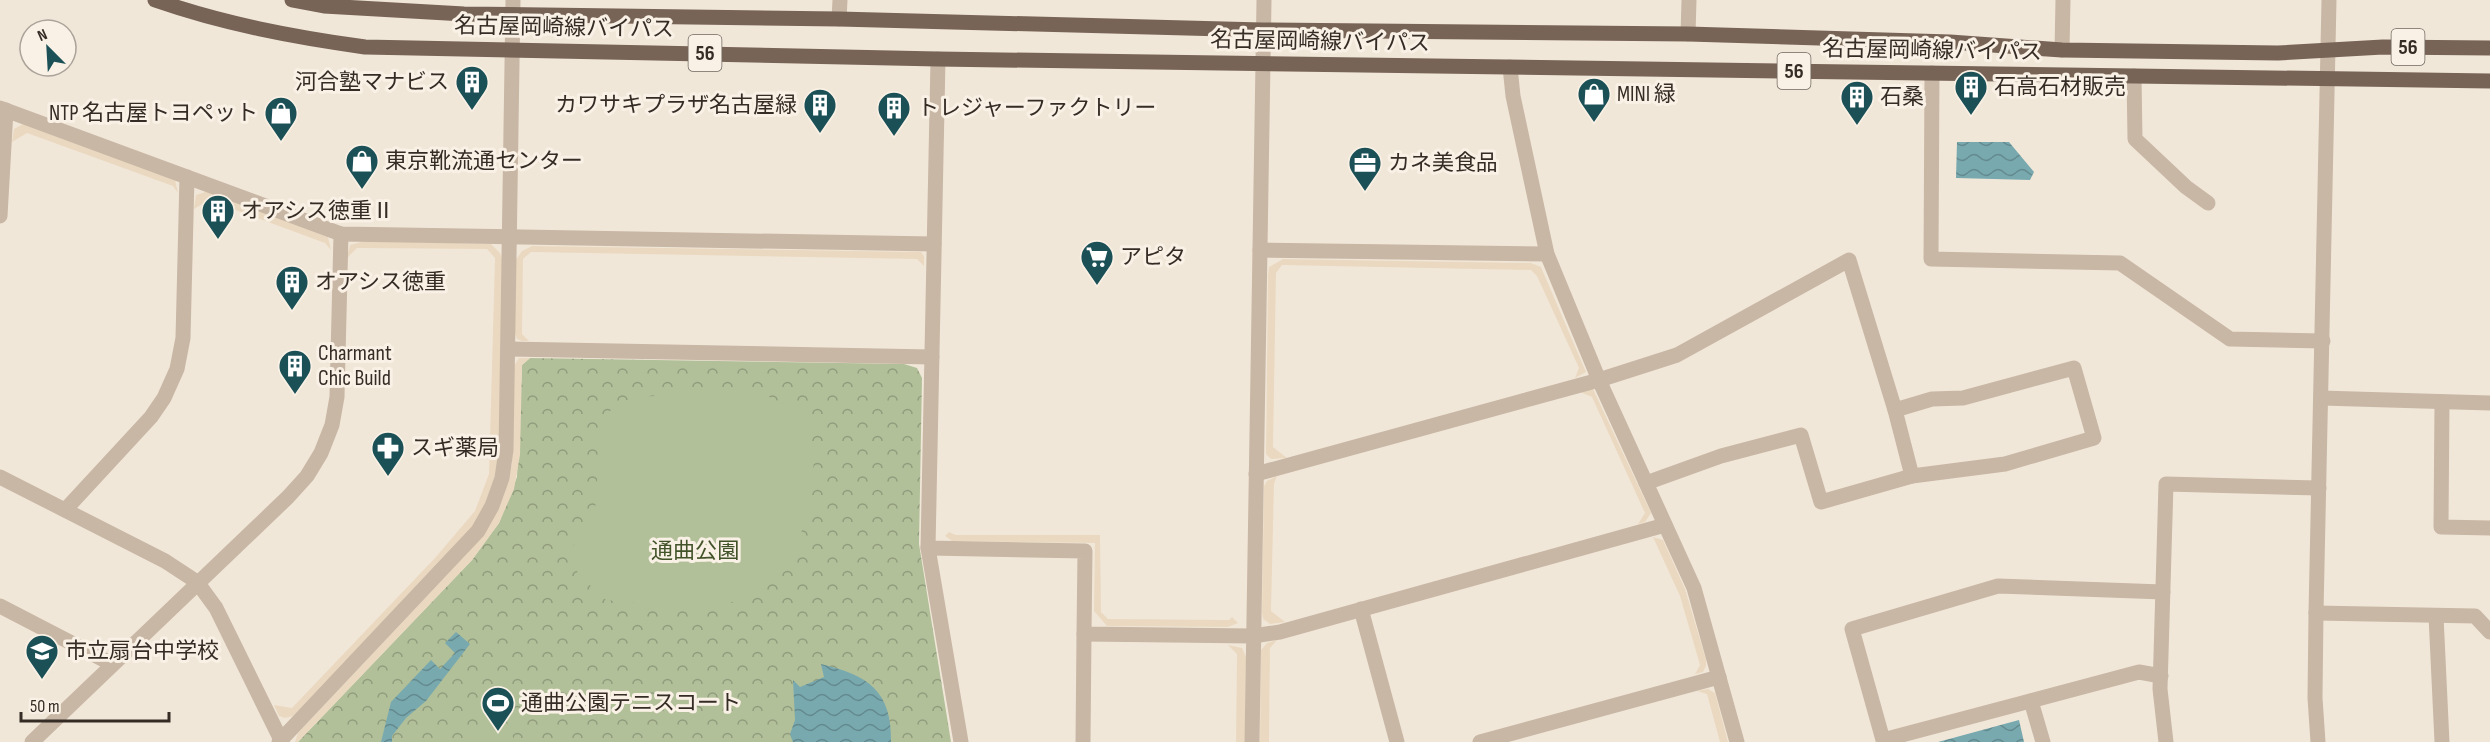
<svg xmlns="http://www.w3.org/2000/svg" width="2490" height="742" font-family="'Sofia Sans Condensed','Noto Sans JP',sans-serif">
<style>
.park{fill:url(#park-crowns)}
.garden{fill:#b1c099}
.plaza{fill:#ead9c0}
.water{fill:url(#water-waves)}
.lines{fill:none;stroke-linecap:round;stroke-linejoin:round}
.minor{stroke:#c9b7a5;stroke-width:15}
.tertiary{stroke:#c9b7a5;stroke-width:15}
.primary{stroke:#776457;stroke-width:15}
.labels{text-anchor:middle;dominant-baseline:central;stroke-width:6;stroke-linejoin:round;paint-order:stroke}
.shield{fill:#f9f1e5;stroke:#70675f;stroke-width:1.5}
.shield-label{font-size:21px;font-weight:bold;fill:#352c26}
.street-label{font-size:22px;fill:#352c26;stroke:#f9f1e5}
.poi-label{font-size:22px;fill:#352c26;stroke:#f9f1e5;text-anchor:start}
.park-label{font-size:22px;fill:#42532a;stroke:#f9f1e5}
</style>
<defs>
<pattern id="park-crowns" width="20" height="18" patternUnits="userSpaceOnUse" patternTransform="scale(1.5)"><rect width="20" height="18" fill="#b1c099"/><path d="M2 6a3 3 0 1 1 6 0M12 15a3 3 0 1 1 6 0" fill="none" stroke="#919c7d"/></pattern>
<pattern id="water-waves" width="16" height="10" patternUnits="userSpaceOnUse" patternTransform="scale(1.5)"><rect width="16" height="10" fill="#78a9af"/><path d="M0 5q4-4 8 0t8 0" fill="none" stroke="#638a8e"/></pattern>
</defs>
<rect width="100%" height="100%" fill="#f1e7d9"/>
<!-- park -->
<polygon class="park" points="530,358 904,364 917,368 922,378 919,544 951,742 298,742 472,560 499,523 517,477 522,365"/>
<!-- garden -->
<g class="garden">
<polygon points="757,391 809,416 815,483 799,541 765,583 732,602 718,607 682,608 606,600 580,576 573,565 570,549 589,531 595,512 601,419 619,403 635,397"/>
<polygon points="507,723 515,742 464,742"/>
</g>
<!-- plaza -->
<g class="plaza">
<polygon points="23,124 175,180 178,193 173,186 27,133 12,142 14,129"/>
<polygon points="208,191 328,237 331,250 325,243 209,200 194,209 196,195"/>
<polygon points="365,241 491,244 500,253 502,259 499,464 485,505 471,531 293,716 285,718 279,716 274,705 292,708 435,558 475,511 489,474 495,258 487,249 357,248 347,258 350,245"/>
<polygon points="532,246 921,252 924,256 924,266 917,259 531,252 523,259 522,334 529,341 522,341 517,339 515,333 515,261 522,251"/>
<polygon points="1283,259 1531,263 1541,267 1586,372 1575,378 1579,368 1537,276 1531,270 1282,265 1276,273 1273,447 1287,458 1271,459 1266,454 1268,275 1269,267"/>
<polygon points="519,358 530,358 522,365 520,455 514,489 499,523 472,560 298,742 295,742 298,733 472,548 485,530 505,489 512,464 514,366"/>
<polygon points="1593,389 1651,513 1645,522 1638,524 1645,513 1592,397 1580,392"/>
<polygon points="1277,476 1274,484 1271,611 1285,622 1270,624 1263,619 1262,612 1264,486 1267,481"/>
<polygon points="949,532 956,535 1100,535 1101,612 1108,619 1229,620 1232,617 1238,623 1228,627 1107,626 1094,611 1095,543 952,541 945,536"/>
<polygon points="1653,537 1663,540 1685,589 1706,660 1706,666 1703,672 1695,674 1700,665 1680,596"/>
<polygon points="1277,640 1270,648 1269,742 1260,742 1261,650 1267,643"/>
<polygon points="1228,645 1242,648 1246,657 1245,742 1236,742 1237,654"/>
<polygon points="1708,689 1715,693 1728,742 1720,742 1707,694 1697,691"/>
</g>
<!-- water -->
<g class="water">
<polygon points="1957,142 2009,142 2034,172 2030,180 1956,178"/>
<polygon points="456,632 470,644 426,701 406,718 392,736 392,742 381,742 391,702 431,660 440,669 455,653 445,643"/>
<path d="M821,664C868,675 892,691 891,742H793L790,734L795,720L793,680L800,687L824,677Z"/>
<polygon points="2019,720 2024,742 1938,742"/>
</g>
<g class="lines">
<!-- minor -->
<g class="minor">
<polyline points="839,19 840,0"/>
<polyline points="1688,34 1689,0"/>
<polyline points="2062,50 2063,0"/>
<polyline points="938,59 928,548 1085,551 1084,634 1253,636 1280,632 1665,525"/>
<polyline points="1510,67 1513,96 1547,254 1599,380 1694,588 1737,742"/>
<polyline points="1932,73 1931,259 2120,263 2230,339 2323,341"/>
<polyline points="2134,76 2135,139 2186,187 2208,203"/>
<polyline points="0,108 341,234 934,244"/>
<polyline points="0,216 6,110"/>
<polyline points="1260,250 1547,254"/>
<polyline points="508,349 932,357"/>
<polyline points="2321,398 2490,403"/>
<polyline points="2442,402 2441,527 2490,528"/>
<polyline points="1895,410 1912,476"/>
<polyline points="1256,474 1599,380 1677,355 1849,260 1895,410 1932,399 1963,398 2074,368 2094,438 2005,464 1912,476 1821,502 1801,435 1721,456 1646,483"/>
<polyline points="0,477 165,561 197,582 216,608 282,742"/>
<polyline points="65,510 151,417 164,398 177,369 183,338 187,177"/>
<polyline points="928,548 961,742"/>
<polyline points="0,606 112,664"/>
<polyline points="1361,609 1397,742"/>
<polyline points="2316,613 2475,616 2490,632"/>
<polyline points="2436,616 2442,742"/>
<polyline points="2161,676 2139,672 1883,740 1852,629 1998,586 2163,592"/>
<polyline points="2031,701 2043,742"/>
<polyline points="32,742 288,497 307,476 321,453 332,425 337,397 341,234"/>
<polyline points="1083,742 1084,634"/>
<polyline points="1480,742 1719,677"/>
<polyline points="2166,742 2160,689 2166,484 2319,488"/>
</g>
<!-- tertiary -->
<g class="tertiary">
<polyline points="279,742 478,531 492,506 502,478 506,450 513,0"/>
<polyline points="1252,742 1264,0"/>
<polyline points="2318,742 2315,698 2316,613 2329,0"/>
</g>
<!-- primary -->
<g class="primary">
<path d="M155,0C224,24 293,37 365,47L938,59L2490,81"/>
<polyline points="292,0 324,6 464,14 839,19 1262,30 1688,34 1950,42 2062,50 2278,53 2383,47 2490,48"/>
</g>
</g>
<!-- icons -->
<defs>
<symbol id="building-pin" viewBox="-11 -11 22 30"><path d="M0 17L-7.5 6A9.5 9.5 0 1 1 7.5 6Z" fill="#1c5057" stroke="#f9f1e5"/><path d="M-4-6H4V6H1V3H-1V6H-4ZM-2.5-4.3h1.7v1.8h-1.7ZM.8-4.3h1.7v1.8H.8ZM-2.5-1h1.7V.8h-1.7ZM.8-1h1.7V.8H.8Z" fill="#fff"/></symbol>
<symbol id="shop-pin" viewBox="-11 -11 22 30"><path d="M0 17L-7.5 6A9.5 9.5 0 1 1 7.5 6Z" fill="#1c5057" stroke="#f9f1e5"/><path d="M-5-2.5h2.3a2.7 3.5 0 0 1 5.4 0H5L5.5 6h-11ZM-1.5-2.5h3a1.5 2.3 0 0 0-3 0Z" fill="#fff"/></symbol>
<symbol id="office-pin" viewBox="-11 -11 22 30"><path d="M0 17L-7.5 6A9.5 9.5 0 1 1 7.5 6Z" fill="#1c5057" stroke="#f9f1e5"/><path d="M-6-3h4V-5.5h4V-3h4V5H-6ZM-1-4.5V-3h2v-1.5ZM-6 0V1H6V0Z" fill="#fff"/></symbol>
<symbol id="supermarket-pin" viewBox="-11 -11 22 30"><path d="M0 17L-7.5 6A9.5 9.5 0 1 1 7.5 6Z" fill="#1c5057" stroke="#f9f1e5"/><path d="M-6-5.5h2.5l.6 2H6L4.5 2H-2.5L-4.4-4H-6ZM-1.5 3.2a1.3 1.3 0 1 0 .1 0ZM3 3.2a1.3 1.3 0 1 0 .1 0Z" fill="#fff"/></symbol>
<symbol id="pharmacy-pin" viewBox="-11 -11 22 30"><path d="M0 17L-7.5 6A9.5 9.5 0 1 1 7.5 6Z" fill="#1c5057" stroke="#f9f1e5"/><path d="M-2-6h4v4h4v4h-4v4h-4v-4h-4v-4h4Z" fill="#fff"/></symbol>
<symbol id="school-pin" viewBox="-11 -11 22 30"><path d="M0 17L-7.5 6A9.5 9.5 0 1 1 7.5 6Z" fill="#1c5057" stroke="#f9f1e5"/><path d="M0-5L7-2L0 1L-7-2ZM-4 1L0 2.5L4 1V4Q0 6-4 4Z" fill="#fff"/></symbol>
<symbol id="stadium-pin" viewBox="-11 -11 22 30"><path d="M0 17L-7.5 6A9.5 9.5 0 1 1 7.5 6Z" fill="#1c5057" stroke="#f9f1e5"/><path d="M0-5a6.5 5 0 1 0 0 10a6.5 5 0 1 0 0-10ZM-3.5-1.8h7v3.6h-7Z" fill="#fff"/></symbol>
</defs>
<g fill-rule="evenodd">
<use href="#building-pin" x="453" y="63" width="38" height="52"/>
<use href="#building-pin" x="1952" y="68" width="38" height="52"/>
<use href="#shop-pin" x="1575" y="75" width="38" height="52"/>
<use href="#building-pin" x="1838" y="78" width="38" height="52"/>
<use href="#building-pin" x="801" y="86" width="38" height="52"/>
<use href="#building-pin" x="875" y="89" width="38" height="52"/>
<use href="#shop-pin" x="262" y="94" width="38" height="52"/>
<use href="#shop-pin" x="343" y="142" width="38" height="52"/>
<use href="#office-pin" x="1346" y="144" width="38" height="52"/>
<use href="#building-pin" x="199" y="192" width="38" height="52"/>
<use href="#supermarket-pin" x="1078" y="238" width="38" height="52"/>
<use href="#building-pin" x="273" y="263" width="38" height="52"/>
<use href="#building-pin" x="276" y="347" width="38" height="52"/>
<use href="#pharmacy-pin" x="369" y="429" width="38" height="52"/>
<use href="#school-pin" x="23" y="632" width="38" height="52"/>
<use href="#stadium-pin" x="479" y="684" width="38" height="52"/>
</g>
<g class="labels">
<!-- shield labels -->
<g class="shield">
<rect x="2391.5" y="29" width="33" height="36" rx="4.5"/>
<rect x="688.5" y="35" width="33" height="36" rx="4.5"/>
<rect x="1777.5" y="53" width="33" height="36" rx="4.5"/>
</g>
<g class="shield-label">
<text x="2408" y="47">56</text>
<text x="705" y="53">56</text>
<text x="1794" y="71">56</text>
</g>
<!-- street labels -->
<g class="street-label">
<text transform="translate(564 28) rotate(1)">名古屋岡崎線バイパス</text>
<text transform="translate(1320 42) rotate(1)">名古屋岡崎線バイパス</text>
<text transform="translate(1932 51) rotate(1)">名古屋岡崎線バイパス</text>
</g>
<!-- poi labels -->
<g class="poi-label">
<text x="449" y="82" text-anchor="end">河合塾マナビス</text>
<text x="1994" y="87">石高石材販売</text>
<text x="1617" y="94">MINI 緑</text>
<text x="1880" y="97">石桑</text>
<text x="797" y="105" text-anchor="end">カワサキプラザ名古屋緑</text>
<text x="917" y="108">トレジャーファクトリー</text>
<text x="258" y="113" text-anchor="end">NTP 名古屋トヨペット</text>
<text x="385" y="161">東京靴流通センター</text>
<text x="1388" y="163">カネ美食品</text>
<text x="241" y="211">オアシス徳重Ⅱ</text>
<text x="1120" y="257">アピタ</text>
<text x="315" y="282">オアシス徳重</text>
<text x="318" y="353">Charmant<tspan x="318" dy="25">Chic Build</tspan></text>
<text x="411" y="448">スギ薬局</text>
<text x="65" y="651">市立扇台中学校</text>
<text x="521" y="703">通曲公園テニスコート</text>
</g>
<!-- park labels -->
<g class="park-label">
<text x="695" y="551">通曲公園</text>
</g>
</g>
<!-- north arrow -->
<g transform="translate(48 48) rotate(336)"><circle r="28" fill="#f9f1e5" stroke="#aba299" stroke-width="1.5"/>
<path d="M0-4.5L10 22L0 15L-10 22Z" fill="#1c5057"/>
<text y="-9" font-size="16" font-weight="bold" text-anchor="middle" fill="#352c26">N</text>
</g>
<!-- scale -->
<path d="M21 712v9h148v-9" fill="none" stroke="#352c26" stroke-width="3"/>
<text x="30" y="712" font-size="18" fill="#352c26" stroke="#f9f1e5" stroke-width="4.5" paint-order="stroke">50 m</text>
</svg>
